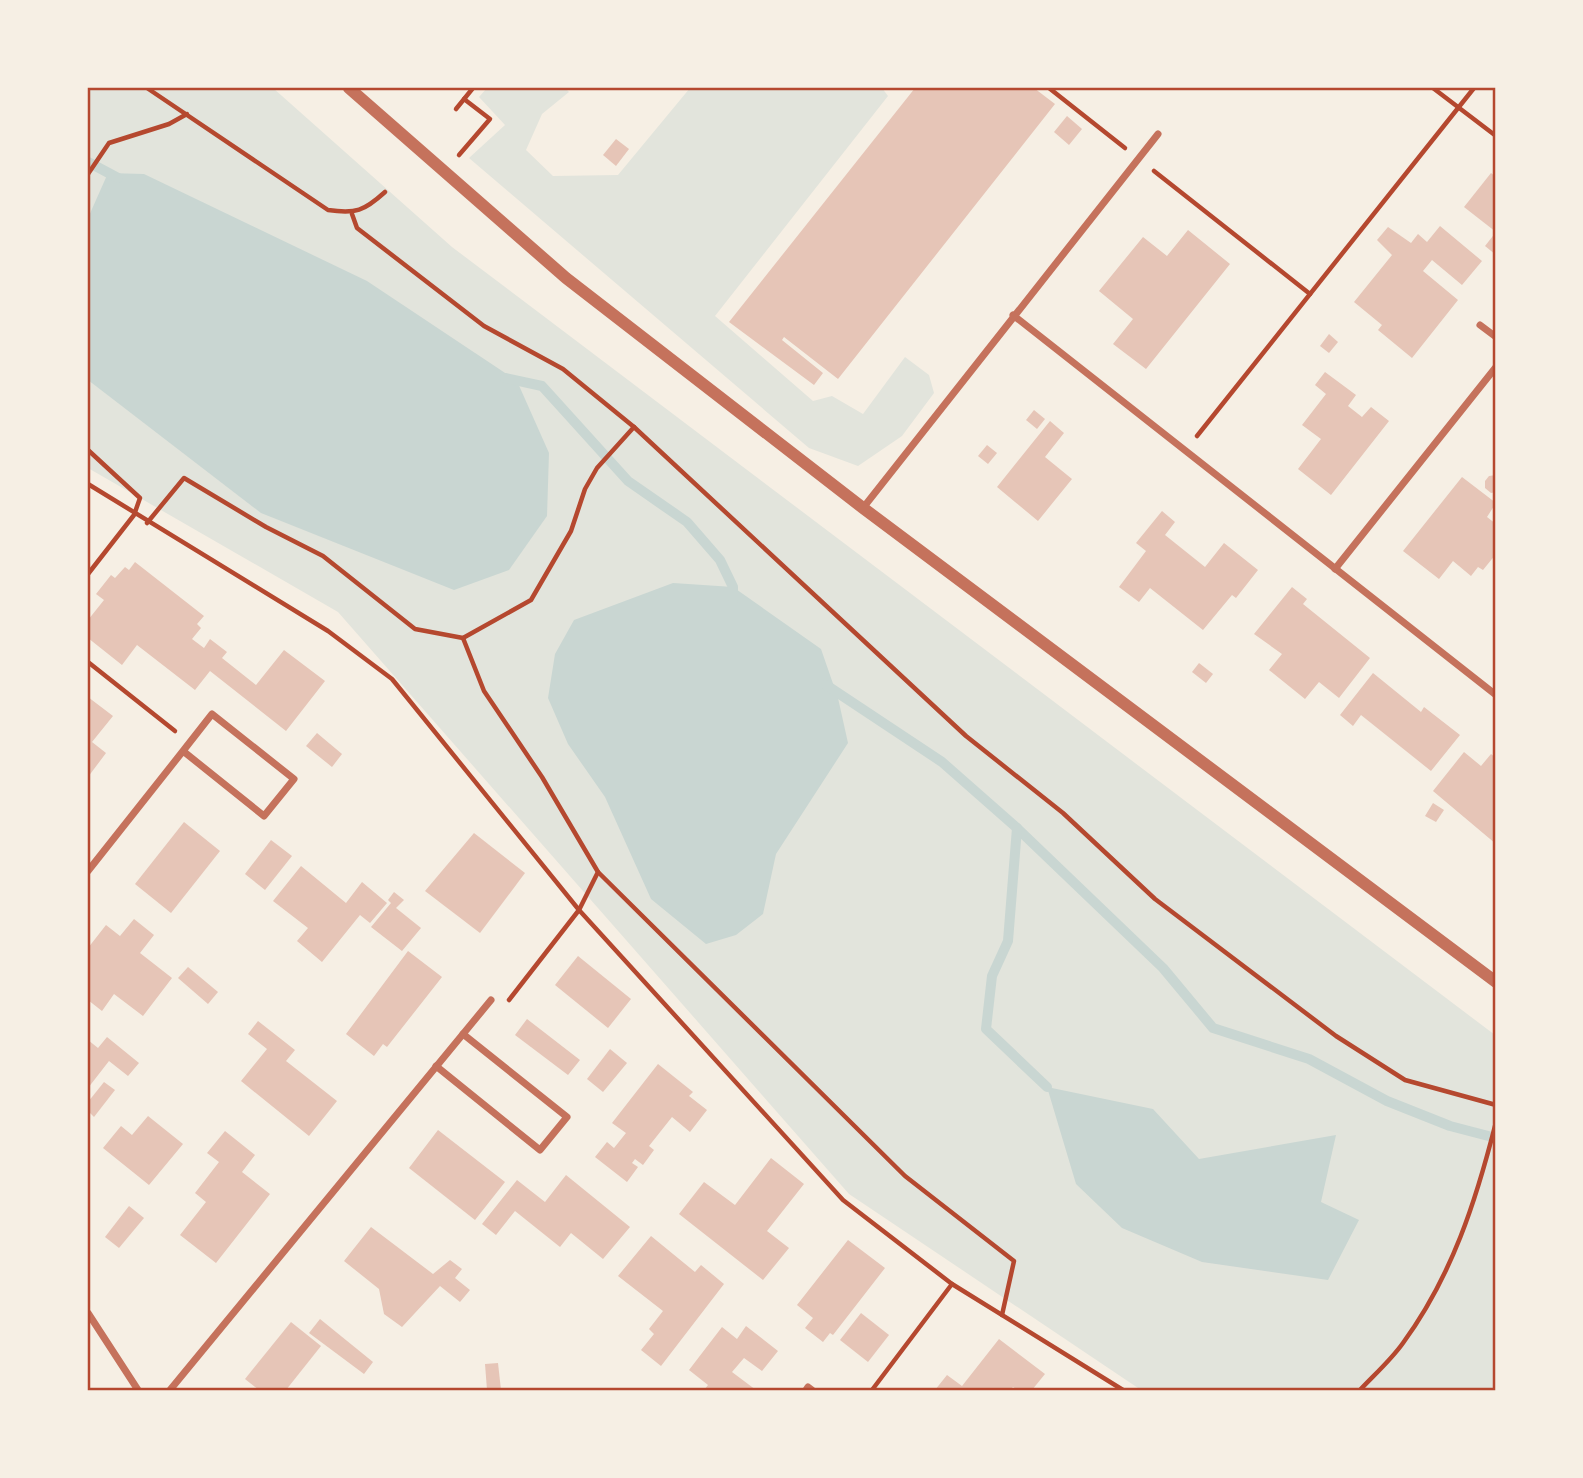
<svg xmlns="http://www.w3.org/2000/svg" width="1583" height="1478" font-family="'Roboto Condensed',sans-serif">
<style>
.green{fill:#e2e4dc}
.water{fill:#c9d6d2}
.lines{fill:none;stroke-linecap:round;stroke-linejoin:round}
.stream{stroke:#c9d6d2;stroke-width:10}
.building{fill:#e6c5b7}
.path{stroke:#b5482f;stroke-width:4.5}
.minor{stroke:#c5725c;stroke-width:7}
.tertiary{stroke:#c5725c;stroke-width:12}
.neatline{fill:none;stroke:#b5482f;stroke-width:2.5}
</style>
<rect width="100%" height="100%" fill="#f6efe4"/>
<!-- green -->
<g class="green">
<polygon points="88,88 273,88 452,247 1495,1035 1495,1390 1141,1390 849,1194 338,612 88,468"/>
<polygon points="487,88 565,88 569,92 542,114 526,150 553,176 618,175 690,88 882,88 888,96 715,316 813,401 832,396 863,414 905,357 929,375 934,393 902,436 858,466 809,448 469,158 505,125 479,97"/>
</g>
<!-- water -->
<g class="water">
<polygon points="108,173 144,174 367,281 517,381 549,453 547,516 509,570 454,590 261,513 88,380 88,218"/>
<polygon points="673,583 733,587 821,649 838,698 848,743 776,854 763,914 736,935 706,944 651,899 605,797 568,744 548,698 555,654 574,620"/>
<polygon points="1047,1087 1153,1109 1199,1159 1336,1135 1321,1202 1359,1220 1328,1280 1202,1262 1122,1228 1076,1184"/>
</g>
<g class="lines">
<!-- stream -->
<g class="stream">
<polyline points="88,162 118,178"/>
<polyline points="505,378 542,386 628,481 687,522 720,560 733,587 733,600"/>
<polyline points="826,685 942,762 1017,828 1163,968 1213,1028 1309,1059 1387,1101 1450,1126 1496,1138"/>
<polyline points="1017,828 1008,941 992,976 986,1029 1047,1087"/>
</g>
</g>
<!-- building -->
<g class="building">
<polygon points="915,88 1034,88 1055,104 838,379 784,337 782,340 823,373 814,385 729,322"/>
<polygon points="1067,116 1082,129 1069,145 1054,132"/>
<polygon points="616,139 629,149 616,166 603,155"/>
<polygon points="1491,173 1496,177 1496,232 1464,207"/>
<polygon points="1440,226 1482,261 1462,285 1432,260 1423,271 1458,300 1412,358 1378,330 1382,325 1354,302 1392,255 1377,240 1388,227 1411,243 1418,234 1427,242"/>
<polygon points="1188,230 1230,264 1146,369 1113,344 1133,319 1099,291 1143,237 1167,256"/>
<polygon points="1496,232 1496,255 1485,246"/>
<polygon points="1329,334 1338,342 1329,353 1320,346"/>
<polygon points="1325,372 1356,395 1348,406 1362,417 1371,407 1389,421 1331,495 1298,469 1321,439 1302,425 1326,394 1315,385"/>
<polygon points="1034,410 1045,419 1037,429 1026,420"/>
<polygon points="1050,421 1064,433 1045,457 1072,479 1038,521 997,487"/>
<polygon points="987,445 997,453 988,464 978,456"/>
<polygon points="1496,475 1496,492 1491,493 1485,488 1485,481 1489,476"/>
<polygon points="1462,477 1496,503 1487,517 1496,524 1496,554 1483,570 1478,567 1471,576 1453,561 1439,579 1403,551"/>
<polygon points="1162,511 1175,522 1165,535 1205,567 1224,543 1258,570 1236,598 1232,595 1203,630 1150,588 1139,602 1119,587 1146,551 1136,543"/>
<polygon points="135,562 204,616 197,624 201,628 192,639 204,648 210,639 227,652 222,658 256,685 284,650 325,681 286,731 210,671 195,690 137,645 122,665 88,638 88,620 104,600 96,594 111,575 115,578 125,567 129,570"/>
<polygon points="1292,587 1307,599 1303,604 1370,658 1339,698 1319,682 1305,699 1269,670 1282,654 1254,634"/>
<polygon points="1199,663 1213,674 1206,683 1192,672"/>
<polygon points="1373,673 1421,712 1424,707 1460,735 1431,771 1361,715 1353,726 1340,715"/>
<polygon points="88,697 113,716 92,742 106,753 88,777"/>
<polygon points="317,733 342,754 332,767 306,746"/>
<polygon points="1464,752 1481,766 1491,754 1496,758 1496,844 1433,791"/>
<polygon points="1433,803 1444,810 1436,822 1425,816"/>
<polygon points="184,822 220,851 171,913 135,884"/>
<polygon points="474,833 525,873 480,933 425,891"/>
<polygon points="271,840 292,856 265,890 245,874"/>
<polygon points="301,866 346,903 362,882 387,903 370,923 360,915 322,962 297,941 308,928 273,901"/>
<polygon points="394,892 404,900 396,908 421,928 402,951 371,927 391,903 388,900"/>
<polygon points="134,919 154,935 140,953 172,978 143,1016 114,994 102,1011 88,1000 88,948 106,925 120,936"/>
<polygon points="408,951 442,977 387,1047 383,1044 374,1056 346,1034"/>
<polygon points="578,956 631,999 608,1028 555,985"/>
<polygon points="188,967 218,992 208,1004 178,978"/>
<polygon points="527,1019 580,1060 568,1075 515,1035"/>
<polygon points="258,1021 295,1050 286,1061 337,1101 309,1136 241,1081 267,1049 248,1034"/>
<polygon points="107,1037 139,1063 128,1076 109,1061 88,1088 88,1040 98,1048"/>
<polygon points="610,1049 627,1063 603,1092 587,1079"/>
<polygon points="658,1064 693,1092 689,1096 707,1110 690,1132 672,1117 649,1146 654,1150 643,1165 635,1159 632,1163 638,1167 627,1182 595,1157 607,1142 614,1148 626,1133 612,1123"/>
<polygon points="104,1082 115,1090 94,1117 88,1111 88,1102"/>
<polygon points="148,1116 183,1144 149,1185 103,1148 121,1126 132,1135"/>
<polygon points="438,1130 505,1182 475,1220 409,1168"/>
<polygon points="225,1131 255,1155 242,1172 270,1194 216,1263 180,1235 206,1202 195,1193 219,1162 207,1153"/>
<polygon points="771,1158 804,1184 767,1231 789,1248 763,1280 679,1214 704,1182 735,1205"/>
<polygon points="566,1175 630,1227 603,1259 571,1233 560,1247 515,1211 496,1235 482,1224 517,1180 545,1202"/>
<polygon points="129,1206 144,1218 119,1248 105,1237"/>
<polygon points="371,1227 433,1274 450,1260 462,1269 455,1278 470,1290 460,1302 440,1286 402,1327 384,1314 379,1289 344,1261"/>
<polygon points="651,1236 695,1272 701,1265 724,1284 661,1366 641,1350 654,1334 649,1329 663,1311 618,1276"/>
<polygon points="848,1240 885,1268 833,1335 830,1333 823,1342 805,1328 813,1318 797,1305"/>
<polygon points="861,1313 889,1335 868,1362 840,1340"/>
<polygon points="320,1319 373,1362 364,1374 309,1333"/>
<polygon points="291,1322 321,1346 286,1390 259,1390 245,1379"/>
<polygon points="746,1326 778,1351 762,1371 744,1358 732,1372 756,1390 704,1390 708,1385 689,1370 722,1327 737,1339"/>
<polygon points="999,1339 1045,1374 1032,1390 1018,1390 1013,1387 1010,1390 935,1390 947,1375 962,1386"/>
<polygon points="498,1363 501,1390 487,1390 485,1364"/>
</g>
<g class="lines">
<!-- path -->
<g class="path">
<path d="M147,88L328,210C356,214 364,211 385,192"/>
<polyline points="1049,88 1125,148"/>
<polyline points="1433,88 1496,136"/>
<polyline points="456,109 473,88"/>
<polyline points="459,155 490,119 464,99"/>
<polyline points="1154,171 1310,294"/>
<polyline points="88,174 109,143 169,124 187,114"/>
<polyline points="352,214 357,228 484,326 563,369 634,427 966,736 1063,813 1155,899 1336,1036 1405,1080 1496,1105"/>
<polyline points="1197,436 1474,88"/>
<polyline points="88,450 140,498 134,515 88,574"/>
<polyline points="88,484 328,631 392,679 579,910 843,1200 952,1284 1123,1390"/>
<polyline points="147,523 184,478 266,527 323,556 415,629 463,638 531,600 571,531 585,489 597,468 634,427"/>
<polyline points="463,638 484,691 542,777 598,872 579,910 509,1000"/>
<polyline points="88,662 175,731"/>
<polyline points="598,872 905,1176 1014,1261 1002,1315"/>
<polyline points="872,1390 952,1284"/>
<path d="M1360,1390C1374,1375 1391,1360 1403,1343C1452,1276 1476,1201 1496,1122"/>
</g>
<!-- minor -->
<g class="minor">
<polyline points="1013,315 1496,695"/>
<polyline points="1480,325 1496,337"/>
<polyline points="863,508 1158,134"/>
<polyline points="1335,569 1496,367"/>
<polyline points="88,871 183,751 212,714 294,779 264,816 183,751"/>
<polyline points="436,1066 540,1150 567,1117 463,1034"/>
<polyline points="88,1313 138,1390"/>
<polyline points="170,1390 491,1000"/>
<polyline points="806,1390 808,1387 812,1390"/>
</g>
<!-- tertiary -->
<polyline class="tertiary" points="349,88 566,278 863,508 1496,982"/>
</g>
<!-- border -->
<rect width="1583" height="1478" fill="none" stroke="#f6efe4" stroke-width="178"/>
<rect x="89" y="89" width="1405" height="1300" class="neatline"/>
</svg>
